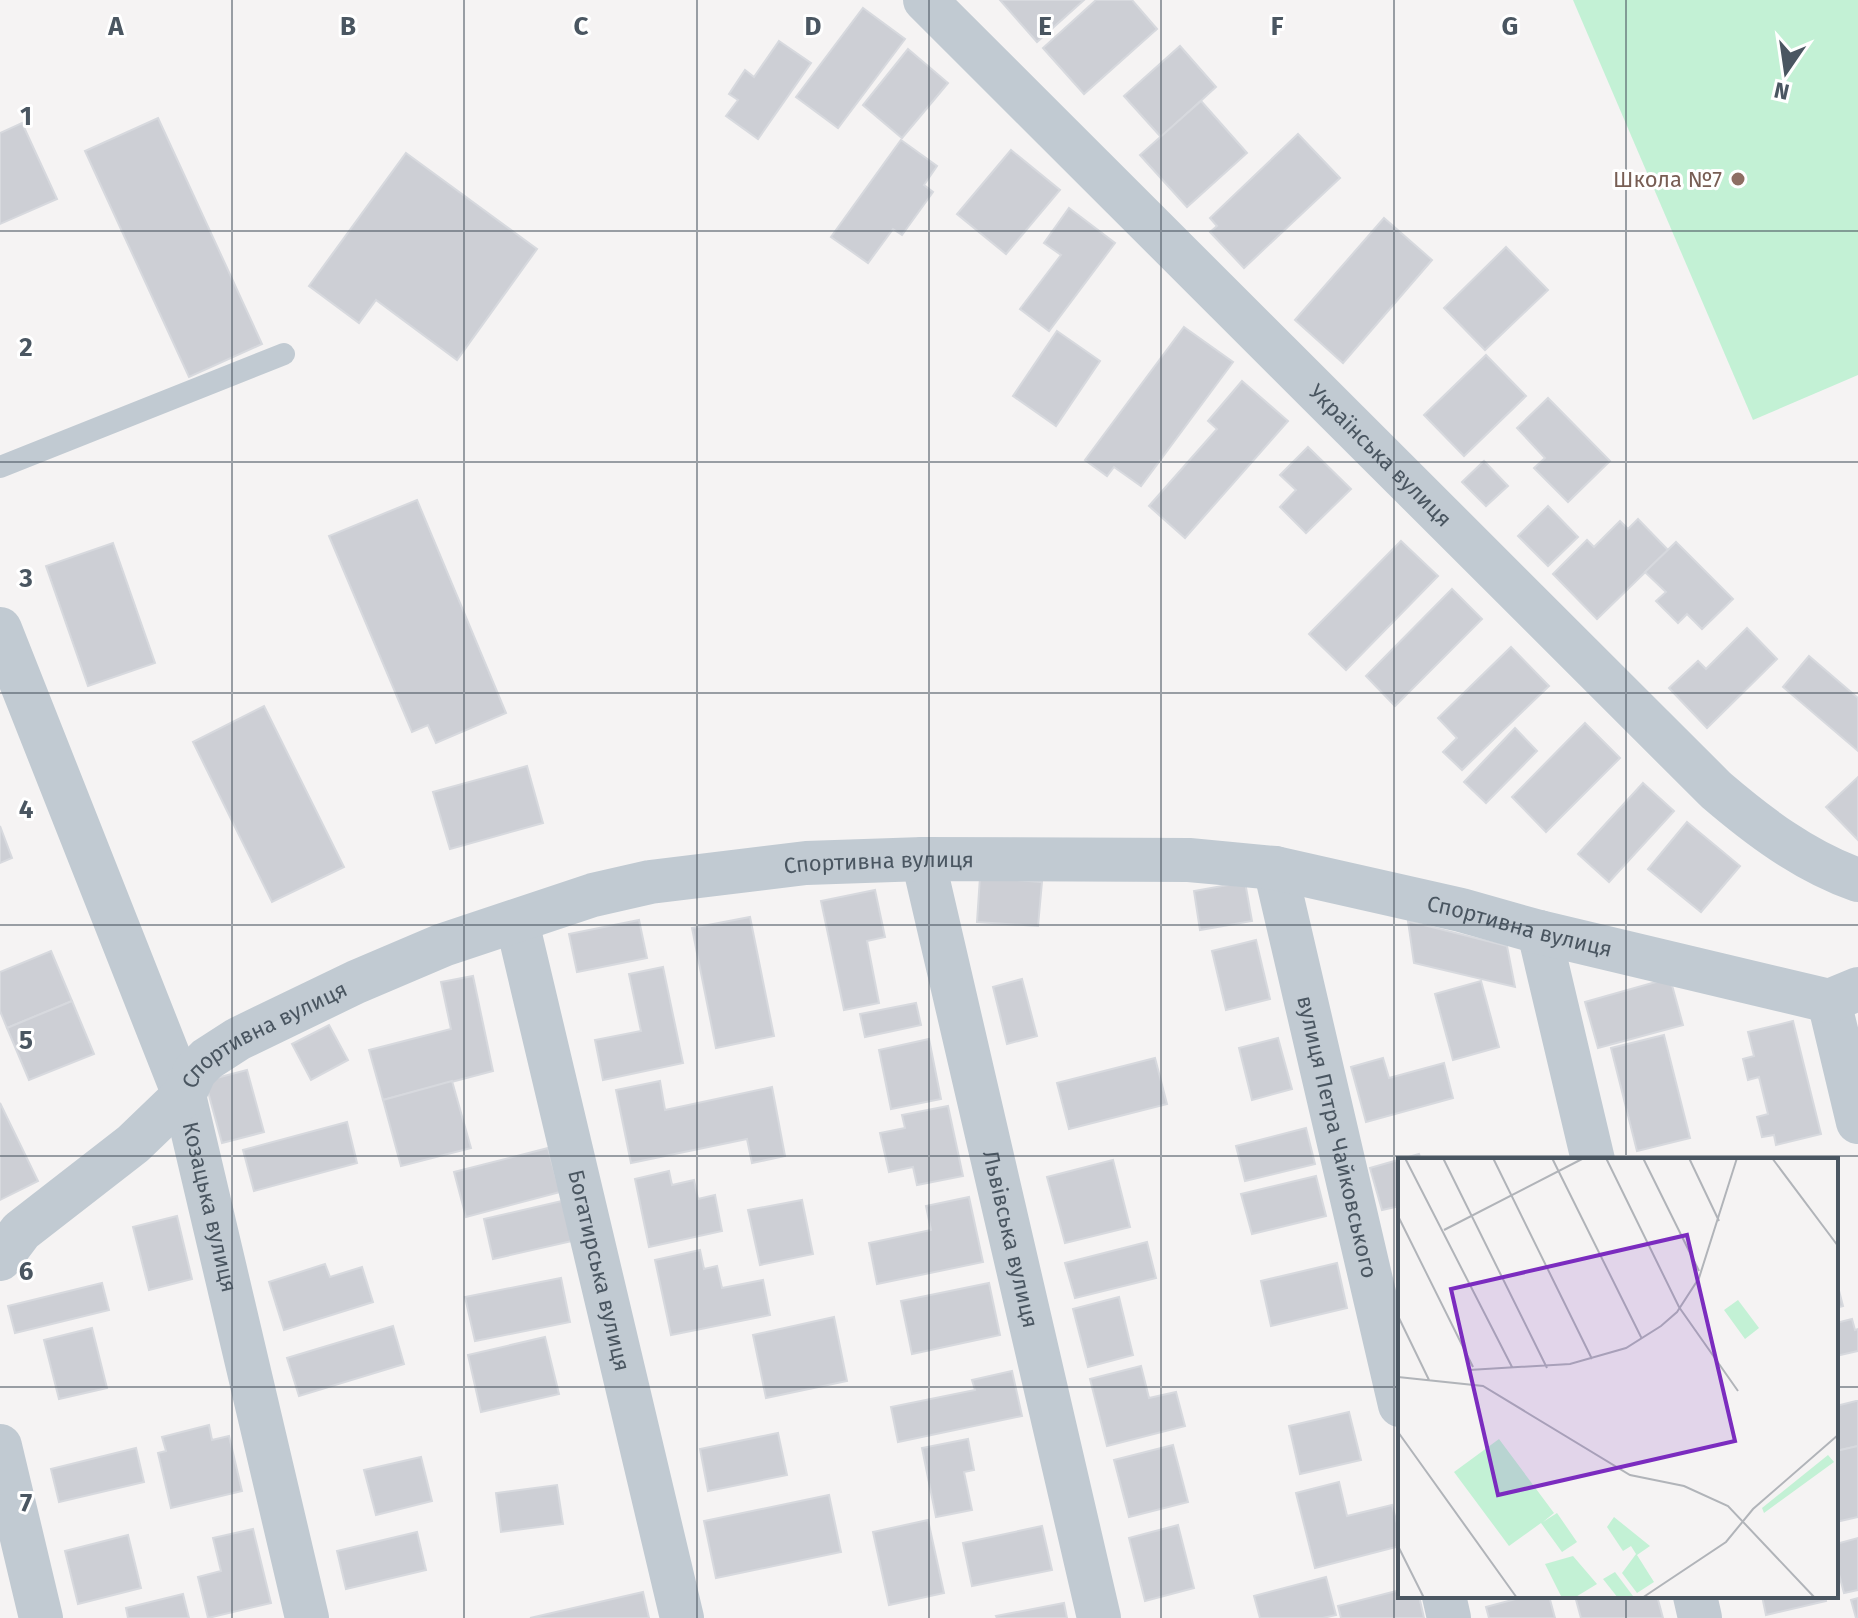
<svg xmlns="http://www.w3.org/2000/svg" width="1858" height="1618" font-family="'Fira Sans',sans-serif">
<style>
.green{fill:#c3f1d5}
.building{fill:#cdcfd5;stroke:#d7d9de;stroke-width:2}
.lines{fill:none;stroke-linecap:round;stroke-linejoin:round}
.service{stroke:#c1cad2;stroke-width:22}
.minor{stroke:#c1cad2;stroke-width:44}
.tertiary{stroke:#c1cad2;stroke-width:44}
.grid{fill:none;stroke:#4a5661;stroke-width:2;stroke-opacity:0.55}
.education-dot{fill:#8d6e63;stroke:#fff;stroke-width:3}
.labels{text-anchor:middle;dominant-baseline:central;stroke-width:6;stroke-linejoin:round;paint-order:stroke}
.education-label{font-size:22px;fill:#785e54;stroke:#fff;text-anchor:end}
.street-label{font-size:22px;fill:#4a5661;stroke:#fff}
.inset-road{fill:none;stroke:#b1b4b9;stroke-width:2}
.view{fill:#7b2cbf;fill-opacity:0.15;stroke:#7b2cbf;stroke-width:4}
.inset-edge{fill:none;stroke:#4a5661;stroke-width:4}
.grid-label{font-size:26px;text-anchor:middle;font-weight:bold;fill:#4a5661;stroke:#fff;stroke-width:6;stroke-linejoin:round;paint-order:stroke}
</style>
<rect width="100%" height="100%" fill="#f5f3f3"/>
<!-- green -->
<polygon class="green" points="1573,0 1858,0 1858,375 1753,420"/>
<!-- building -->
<g class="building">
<polygon points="1000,0 1084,0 1037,42"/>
<polygon points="1096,0 1132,0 1157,29 1084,94 1043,48"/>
<polygon points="863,8 905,39 838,128 796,97"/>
<polygon points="779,41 811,63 758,139 726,116 738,100 729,94 745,70 754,77"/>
<polygon points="1180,46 1216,87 1161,137 1124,96"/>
<polygon points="908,49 948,83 902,138 863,105"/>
<polygon points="1201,101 1247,153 1187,207 1140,155"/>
<polygon points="158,118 262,344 189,377 85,151"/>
<polygon points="22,123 57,199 0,224 0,133"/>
<polygon points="1298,134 1340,178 1244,268 1210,232 1217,226 1210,218"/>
<polygon points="901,140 937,166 924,185 933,192 902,235 893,229 868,263 831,237"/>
<polygon points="1011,150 1060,190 1006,254 957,214"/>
<polygon points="406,153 537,249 457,360 376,300 359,323 309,286"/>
<polygon points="1069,208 1115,243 1049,331 1020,309 1061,255 1044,243"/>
<polygon points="1384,218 1432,260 1343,363 1295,320"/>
<polygon points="1506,247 1548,290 1485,350 1444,308"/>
<polygon points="1184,327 1233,362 1141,486 1114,467 1107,476 1085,460"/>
<polygon points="1057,331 1100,361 1056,426 1013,396"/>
<polygon points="1486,355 1526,396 1464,456 1424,415"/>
<polygon points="1242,381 1288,421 1185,538 1149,506 1217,429 1208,421"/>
<polygon points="1548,398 1610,461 1568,502 1534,468 1545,458 1517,428"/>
<polygon points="1308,447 1351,489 1306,533 1280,507 1296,490 1280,475"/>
<polygon points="1484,461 1508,486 1486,506 1462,482"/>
<polygon points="417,500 506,713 436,743 428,725 412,732 329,536"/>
<polygon points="1548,506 1578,537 1548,566 1518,536"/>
<polygon points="1638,519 1668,550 1597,619 1553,574 1587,540 1594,547 1620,521 1628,529"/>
<polygon points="1401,541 1438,576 1346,670 1309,634"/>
<polygon points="1676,542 1733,599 1702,629 1687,614 1678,623 1656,601 1666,592 1645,572"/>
<polygon points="113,543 155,663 88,686 46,566"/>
<polygon points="1452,589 1482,619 1395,706 1366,676"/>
<polygon points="1747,628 1777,659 1707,728 1669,688 1698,661 1706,669"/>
<polygon points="1511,647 1549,686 1462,770 1443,752 1457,738 1438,718"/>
<polygon points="1809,656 1858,698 1858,751 1783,687"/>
<polygon points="264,706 344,867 272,902 193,742"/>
<polygon points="1585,723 1620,758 1546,832 1512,797"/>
<polygon points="1515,728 1537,751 1486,803 1464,782"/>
<polygon points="527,766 543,823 450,849 433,792"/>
<polygon points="1858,777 1858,840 1826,807"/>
<polygon points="1643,783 1674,811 1609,882 1578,854"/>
<polygon points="1687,822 1740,866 1701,912 1648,869"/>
<polygon points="0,826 12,858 0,863"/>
<polygon points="980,877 1042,882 1038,926 977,922"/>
<polygon points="1245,882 1252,921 1200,930 1194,891"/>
<polygon points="875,890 885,937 867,941 879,1003 844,1010 821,901"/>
<polygon points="750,917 774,1036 716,1048 692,928"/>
<polygon points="639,920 647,958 577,972 569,934"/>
<polygon points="1408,921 1507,946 1515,987 1414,963"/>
<polygon points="1256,940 1270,999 1226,1010 1212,951"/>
<polygon points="51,951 72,1001 7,1028 0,1011 0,972"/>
<polygon points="663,967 683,1063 603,1080 595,1040 641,1031 629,974"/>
<polygon points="473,976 493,1071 383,1100 369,1050 451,1029 441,982"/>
<polygon points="1670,978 1683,1025 1598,1048 1585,1002"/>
<polygon points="1022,979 1037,1036 1007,1044 993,987"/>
<polygon points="1481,981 1499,1047 1453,1060 1435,994"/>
<polygon points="72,1001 94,1054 29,1080 7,1028"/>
<polygon points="916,1003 921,1025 865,1037 860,1014"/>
<polygon points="1793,1021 1821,1134 1776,1145 1774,1135 1762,1137 1757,1117 1768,1114 1759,1077 1748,1080 1743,1059 1754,1056 1748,1032"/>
<polygon points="329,1025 348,1060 311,1080 292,1044"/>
<polygon points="1664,1035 1690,1138 1637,1151 1611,1048"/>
<polygon points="1278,1038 1292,1089 1252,1100 1239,1048"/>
<polygon points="929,1039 941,1099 891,1109 879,1050"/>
<polygon points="1155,1058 1167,1104 1069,1129 1057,1083"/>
<polygon points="1383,1058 1389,1078 1444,1063 1453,1098 1366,1122 1351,1067"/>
<polygon points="247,1070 264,1132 222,1143 205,1081"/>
<polygon points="452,1081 471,1148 401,1166 383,1100"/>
<polygon points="660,1081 665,1110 772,1087 785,1156 752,1163 747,1139 631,1163 616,1090"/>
<polygon points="0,1103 38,1181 0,1200"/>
<polygon points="948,1106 963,1176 917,1185 913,1167 889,1172 880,1133 905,1128 902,1115"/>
<polygon points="347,1122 357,1163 254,1191 243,1150"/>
<polygon points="1306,1128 1315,1164 1245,1181 1236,1146"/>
<polygon points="548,1148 560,1192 466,1217 454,1172"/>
<polygon points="1419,1154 1421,1160 1400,1160 1400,1206 1382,1210 1370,1168"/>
<polygon points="1113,1160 1130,1227 1065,1243 1047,1177"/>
<polygon points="669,1171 672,1185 694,1180 698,1199 715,1195 722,1231 649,1247 635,1179"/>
<polygon points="1316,1176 1326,1216 1252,1234 1241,1194"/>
<polygon points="969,1197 983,1262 877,1284 869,1243 931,1230 926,1206"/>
<polygon points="802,1200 813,1254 760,1265 748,1210"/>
<polygon points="562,1201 572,1241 493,1259 484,1219"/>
<polygon points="177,1216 192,1279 149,1290 133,1227"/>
<polygon points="1147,1242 1156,1278 1075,1298 1065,1263"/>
<polygon points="700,1250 704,1269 717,1266 722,1288 763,1280 770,1315 671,1335 655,1260"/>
<polygon points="1337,1263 1347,1308 1271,1326 1261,1281"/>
<polygon points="325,1264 330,1277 362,1267 373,1302 284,1330 269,1282"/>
<polygon points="561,1278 570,1322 475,1341 465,1297"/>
<polygon points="1836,1279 1843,1306 1836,1308"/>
<polygon points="102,1283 109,1310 15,1333 8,1306"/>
<polygon points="989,1283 1000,1335 912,1354 901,1301"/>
<polygon points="1119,1297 1133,1355 1088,1367 1073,1309"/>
<polygon points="834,1317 847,1381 766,1398 753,1335"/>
<polygon points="1852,1319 1855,1330 1858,1329 1858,1351 1836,1356 1836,1323"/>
<polygon points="393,1326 404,1364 299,1396 287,1358"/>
<polygon points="92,1328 107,1388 59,1399 44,1340"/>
<polygon points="545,1337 559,1394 481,1412 468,1355"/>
<polygon points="1141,1366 1149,1398 1176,1392 1185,1426 1107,1446 1090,1379"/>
<polygon points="1012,1371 1022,1416 898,1442 891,1407 975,1390 972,1380"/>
<polygon points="1856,1401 1858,1401 1858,1446 1836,1451 1836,1406"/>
<polygon points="1349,1412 1361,1460 1300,1474 1289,1426"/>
<polygon points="209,1425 212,1440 229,1436 242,1491 171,1508 158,1453 166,1451 162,1437"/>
<polygon points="778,1433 787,1475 708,1491 700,1449"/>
<polygon points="968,1439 974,1470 964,1472 972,1510 936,1517 922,1448"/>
<polygon points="1173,1445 1188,1502 1129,1517 1114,1460"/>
<polygon points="1858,1446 1858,1517 1836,1522 1836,1451"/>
<polygon points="136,1448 144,1482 59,1502 51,1469"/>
<polygon points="421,1457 432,1501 376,1515 364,1470"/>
<polygon points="1339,1482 1347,1516 1392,1505 1400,1535 1400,1546 1315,1568 1296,1493"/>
<polygon points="557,1485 563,1524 501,1532 496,1493"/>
<polygon points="829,1495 841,1552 716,1578 704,1521"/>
<polygon points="928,1520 944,1593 889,1605 873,1532"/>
<polygon points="1178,1525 1194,1588 1145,1601 1129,1538"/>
<polygon points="1042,1526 1052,1570 972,1586 963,1543"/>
<polygon points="253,1529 271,1603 208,1618 198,1577 221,1571 213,1538"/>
<polygon points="417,1532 426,1570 346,1589 337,1551"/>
<polygon points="128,1535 141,1588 78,1604 65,1551"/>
<polygon points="1858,1538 1858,1590 1844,1593 1836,1563 1836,1544"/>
<polygon points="1326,1577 1336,1615 1323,1618 1260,1618 1254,1596"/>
<polygon points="1400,1590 1400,1596 1419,1596 1424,1618 1341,1618 1338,1606"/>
<polygon points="643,1592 649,1618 530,1618"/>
<polygon points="183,1594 189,1618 128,1618 126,1608"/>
<polygon points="1527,1596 1549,1596 1555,1618 1489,1618 1486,1607"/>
<polygon points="1575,1596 1657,1596 1663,1618 1581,1618"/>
<polygon points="1762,1596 1825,1596 1826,1601 1766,1615"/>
<polygon points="1858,1598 1858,1618 1856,1618 1851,1600"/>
<polygon points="1064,1603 1067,1618 997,1618 996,1616"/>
</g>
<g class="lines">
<!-- service -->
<polyline class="service" points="0,467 284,354"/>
<!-- minor -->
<g class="minor">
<path id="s1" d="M0,629L184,1095L307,1618"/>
<path id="s2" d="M923,859L1099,1618"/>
<path id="s3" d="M1275,868L1400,1405"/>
<path id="s4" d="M517,922L682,1618"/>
<polyline points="1539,932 1593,1160"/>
<polyline points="1829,1001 1858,1122"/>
<path id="s5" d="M0,1259L21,1231L133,1144L184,1095L195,1071L207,1059L238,1039L356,982L443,945L593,895L650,882L806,863L923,859L1189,860L1275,868L1461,910L1539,932L1829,1001L1858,989"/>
<polyline points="0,1446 41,1618"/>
<polyline points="1444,1596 1449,1618"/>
<polyline points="1695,1596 1700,1618"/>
</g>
<!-- tertiary -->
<path class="tertiary" id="s6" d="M925,0L1716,790C1758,826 1804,861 1858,880"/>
</g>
<!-- grid -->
<path class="grid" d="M232,0V1618M464,0V1618M697,0V1618M929,0V1618M1161,0V1618M1394,0V1618M1626,0V1160M0,231H1858M0,462H1858M0,693H1858M0,925H1858M0,1156H1858M0,1387H1400M1836,1387H1858M1626,1596V1618"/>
<!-- markers -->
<circle class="education-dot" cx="1738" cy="179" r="8"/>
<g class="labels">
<!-- education labels -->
<g class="education-label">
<text x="1722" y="179">Школа №7</text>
</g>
<!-- street labels -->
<g class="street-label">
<text stroke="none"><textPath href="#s6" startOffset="644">Українська вулиця</textPath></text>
<text stroke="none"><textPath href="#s5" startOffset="1000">Спортивна вулиця</textPath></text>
<text stroke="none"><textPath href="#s5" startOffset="1648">Спортивна вулиця</textPath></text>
<text stroke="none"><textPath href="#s5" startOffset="352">Спортивна вулиця</textPath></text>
<text stroke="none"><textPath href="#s3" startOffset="276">вулиця Петра Чайковського</textPath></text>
<text stroke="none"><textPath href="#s1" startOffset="616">Козацька вулиця</textPath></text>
<text stroke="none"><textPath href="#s2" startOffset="390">Львівська вулиця</textPath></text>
<text stroke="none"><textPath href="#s4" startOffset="358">Богатирська вулиця</textPath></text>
</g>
</g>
<!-- overview -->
<g transform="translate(1398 1158)">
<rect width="440" height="440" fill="#f5f3f3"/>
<path d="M340,142L361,170L347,181L326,152ZM101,281L156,355L145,364L159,355L179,384L164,394L143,365L111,388L56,314ZM430,297L436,304L366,355L364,350ZM216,359L252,388L239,397L256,424L239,435L224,415L238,396L233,388L225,393L209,369ZM175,398L199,426L176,440H164L147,406ZM217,414L235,438L220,440L205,421Z" fill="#c3f1d5"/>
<path class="inset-road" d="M7,0L114,209M45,0L149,210M95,0L194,201M154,0L244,181M208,0L281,149L340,233M245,0L301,113M291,0L321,63M374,0L440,88M0,58L75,209M46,72L186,0M0,158L31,222M71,212L172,206L228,190L263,168L279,154L301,120L339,0M0,219L85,228L232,317L286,328L330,348L417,440M0,274L119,440M0,388L26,440M244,440L328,384L355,351L440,277"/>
<path class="view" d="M289,77L337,283L100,337L53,131Z"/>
<rect width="440" height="440" class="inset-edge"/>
</g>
<g class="grid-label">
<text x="116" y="35">A</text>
<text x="348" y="35">B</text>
<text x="581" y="35">C</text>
<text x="813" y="35">D</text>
<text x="1045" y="35">E</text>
<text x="1277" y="35">F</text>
<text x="1510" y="35">G</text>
<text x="26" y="125">1</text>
<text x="26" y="356">2</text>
<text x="26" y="587">3</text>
<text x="26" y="818">4</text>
<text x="26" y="1049">5</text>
<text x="26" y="1280">6</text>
<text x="26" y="1512">7</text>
</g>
<!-- north arrow -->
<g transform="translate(1786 72) rotate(193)" stroke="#ffffff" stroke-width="6" paint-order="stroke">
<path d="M0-6L14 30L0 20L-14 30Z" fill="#4a5661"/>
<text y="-12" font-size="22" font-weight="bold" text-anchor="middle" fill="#4a5661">N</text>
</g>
</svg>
